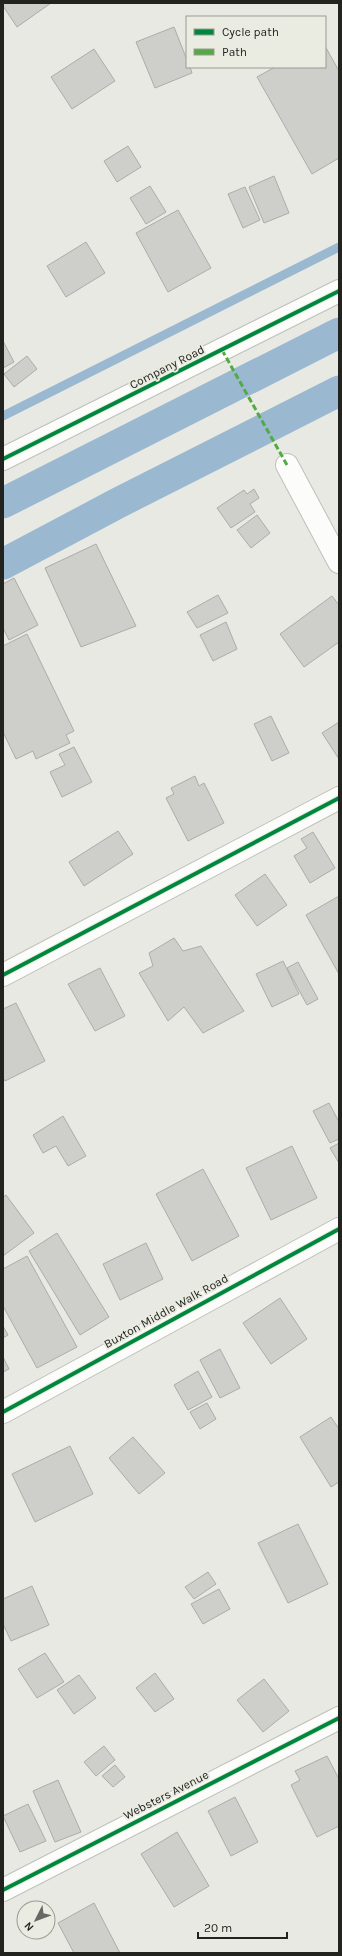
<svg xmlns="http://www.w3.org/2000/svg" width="342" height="1956" font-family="Karla,sans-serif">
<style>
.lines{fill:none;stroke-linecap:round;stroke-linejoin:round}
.stream{stroke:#9ab9d1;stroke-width:9}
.canal{stroke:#9ab9d1;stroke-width:31}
.building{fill:#cecfca;stroke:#acaca8}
.minor-casing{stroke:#bfc0bb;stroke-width:24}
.minor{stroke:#fcfcfb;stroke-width:22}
.quiet{stroke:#53aa43;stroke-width:3;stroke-dasharray:6 3;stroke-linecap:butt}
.cycleway-casing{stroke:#eaebe1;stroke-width:6}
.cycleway{stroke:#00873e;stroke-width:4}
.labels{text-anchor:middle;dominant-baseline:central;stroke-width:4;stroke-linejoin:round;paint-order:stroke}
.street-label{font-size:12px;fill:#22231f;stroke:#eaebe1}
</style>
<rect width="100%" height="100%" fill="#e8e9e3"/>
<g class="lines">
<!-- stream -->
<polyline class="stream" points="3,416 339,247"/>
<!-- canal -->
<g class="canal">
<polyline points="3,503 339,333"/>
<polyline points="3,564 118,503 339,391"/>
</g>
</g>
<!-- building -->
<g class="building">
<polygon points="3,3 51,3 17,27 3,6"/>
<polygon points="174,27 187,60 187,67 190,67 192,73 155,88 136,42"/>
<polygon points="325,46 339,71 339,158 312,174 257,77 275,67 325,67"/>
<polygon points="94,49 115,81 72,109 51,77"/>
<polygon points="128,146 141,167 117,182 104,161"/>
<polygon points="274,176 289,213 264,223 249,187"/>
<polygon points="150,186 166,212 146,224 130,198"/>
<polygon points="245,187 260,220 243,228 228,194"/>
<polygon points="178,210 211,268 168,292 136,233"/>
<polygon points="86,242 105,273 66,297 47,266"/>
<polygon points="3,341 14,362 3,368"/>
<polygon points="27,356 37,369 14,387 4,374"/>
<polygon points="254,489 259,498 250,504 255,512 231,528 217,508 244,490 247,494"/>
<polygon points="257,515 270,533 251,548 237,530"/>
<polygon points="96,544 136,626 81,647 45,568"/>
<polygon points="14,578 38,625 9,640 3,628 3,584"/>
<polygon points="218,595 228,613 197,628 187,612"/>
<polygon points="332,596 339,605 339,642 304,667 280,634"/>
<polygon points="226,622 237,649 213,661 200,635"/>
<polygon points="27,634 74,731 66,735 70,743 36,759 33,751 16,759 3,732 3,646"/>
<polygon points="271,716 289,753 272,761 254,724"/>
<polygon points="339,722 339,759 322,733"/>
<polygon points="74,747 92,782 62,797 50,772 65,765 59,754"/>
<polygon points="195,776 199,786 204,783 224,823 188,841 166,798 174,794 171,788"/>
<polygon points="118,831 133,854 84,886 69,862"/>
<polygon points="313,832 335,868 310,883 294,856 307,848 301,839"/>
<polygon points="265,874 287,905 257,926 235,895"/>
<polygon points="339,896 339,974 306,915"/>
<polygon points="174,938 183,951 201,946 244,1011 203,1033 184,1007 168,1021 139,973 153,966 149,953"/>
<polygon points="283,961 299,994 272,1007 256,974"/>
<polygon points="298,962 318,999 307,1005 287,968"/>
<polygon points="100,968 125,1016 95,1031 68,984"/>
<polygon points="16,1003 45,1061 5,1081 3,1078 3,1009"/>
<polygon points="329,1103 339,1122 339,1139 330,1143 313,1111"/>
<polygon points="63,1116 86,1156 68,1166 56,1146 43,1153 33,1135"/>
<polygon points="339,1143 339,1163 330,1148"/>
<polygon points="292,1146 317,1198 271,1220 246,1168"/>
<polygon points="203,1169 239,1236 192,1261 156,1194"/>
<polygon points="6,1195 34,1233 3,1256 3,1197"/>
<polygon points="57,1233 109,1317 80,1335 29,1251"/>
<polygon points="146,1243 163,1279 120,1300 103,1264"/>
<polygon points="27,1256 77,1347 37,1368 3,1306 3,1269"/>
<polygon points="280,1298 307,1339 271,1364 243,1323"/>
<polygon points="3,1326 8,1335 3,1338"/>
<polygon points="220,1349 240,1388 220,1398 200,1360"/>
<polygon points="3,1357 9,1369 3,1372"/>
<polygon points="198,1371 212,1397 188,1410 174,1385"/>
<polygon points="207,1403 216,1419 200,1429 190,1412"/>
<polygon points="331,1417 339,1429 339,1482 331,1487 300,1437"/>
<polygon points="133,1437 165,1473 139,1494 109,1458"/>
<polygon points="70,1446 93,1494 35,1522 12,1474"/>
<polygon points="298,1524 328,1584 288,1603 258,1543"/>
<polygon points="208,1572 216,1584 194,1599 185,1587"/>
<polygon points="32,1586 49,1625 11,1641 3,1624 3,1599"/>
<polygon points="219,1589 230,1609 203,1624 191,1604"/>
<polygon points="45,1653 64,1682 37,1698 18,1669"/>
<polygon points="155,1673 174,1699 155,1712 136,1688"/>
<polygon points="79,1675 96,1698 74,1714 57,1690"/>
<polygon points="264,1679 289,1711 263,1732 237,1700"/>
<polygon points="104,1746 115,1760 96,1776 84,1762"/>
<polygon points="327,1756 339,1779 339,1826 317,1837 291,1785 300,1780 295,1771"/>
<polygon points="115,1765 125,1777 113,1787 102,1776"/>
<polygon points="58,1780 81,1832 55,1842 33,1791"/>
<polygon points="235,1797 258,1842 231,1856 208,1811"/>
<polygon points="28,1804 46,1841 20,1852 3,1816"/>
<polygon points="177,1832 209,1886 174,1907 141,1854"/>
<polygon points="94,1903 120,1953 74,1953 58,1923"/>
</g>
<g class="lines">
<defs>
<g id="minor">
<polyline points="3,459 339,291"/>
<polyline points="287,465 339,562"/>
<polyline points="3,975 339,798"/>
<polyline points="3,1412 339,1229"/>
<polyline points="3,1890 339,1718"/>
</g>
</defs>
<!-- minor casing -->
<use href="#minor" class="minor-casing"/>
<!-- minor -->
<use href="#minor" class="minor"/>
<!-- quiet -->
<polyline class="quiet" points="222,350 287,465"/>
<defs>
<g id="cycleway">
<polyline points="3,459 339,291"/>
<polyline points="3,975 339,798"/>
<polyline points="3,1412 339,1229"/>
<polyline points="3,1890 339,1718"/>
</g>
</defs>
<!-- cycleway casing -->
<use href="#cycleway" class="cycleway-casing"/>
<!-- cycleway -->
<use href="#cycleway" class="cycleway"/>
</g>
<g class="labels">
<!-- street labels -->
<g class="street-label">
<text transform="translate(167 367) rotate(-27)">Company Road</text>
<text transform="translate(166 1311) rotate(-29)">Buxton Middle Walk Road</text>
<text transform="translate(166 1795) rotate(-27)">Websters Avenue</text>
</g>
</g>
<!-- border -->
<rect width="342" height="1956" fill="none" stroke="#22231f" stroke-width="8"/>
<!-- legend -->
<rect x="186" y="16" width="140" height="52" fill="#eaebe1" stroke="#9a9b93"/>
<rect x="194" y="29" width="20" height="6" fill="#00873e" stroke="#9a9b93"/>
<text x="222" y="36" font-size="12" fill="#22231f">Cycle path</text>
<rect x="194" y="49" width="20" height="6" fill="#53aa43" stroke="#9a9b93"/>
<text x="222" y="56" font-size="12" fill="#22231f">Path</text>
<!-- north arrow -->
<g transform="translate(36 1920) rotate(228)"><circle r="19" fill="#eaebe1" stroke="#9a9b93"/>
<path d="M0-3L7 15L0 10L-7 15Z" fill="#676864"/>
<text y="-6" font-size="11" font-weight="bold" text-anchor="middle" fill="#22231f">N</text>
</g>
<!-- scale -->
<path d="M198 1932v6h89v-6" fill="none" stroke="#22231f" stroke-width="2"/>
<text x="204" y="1932" font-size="12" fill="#22231f" stroke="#eaebe1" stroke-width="3" paint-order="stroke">20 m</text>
</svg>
